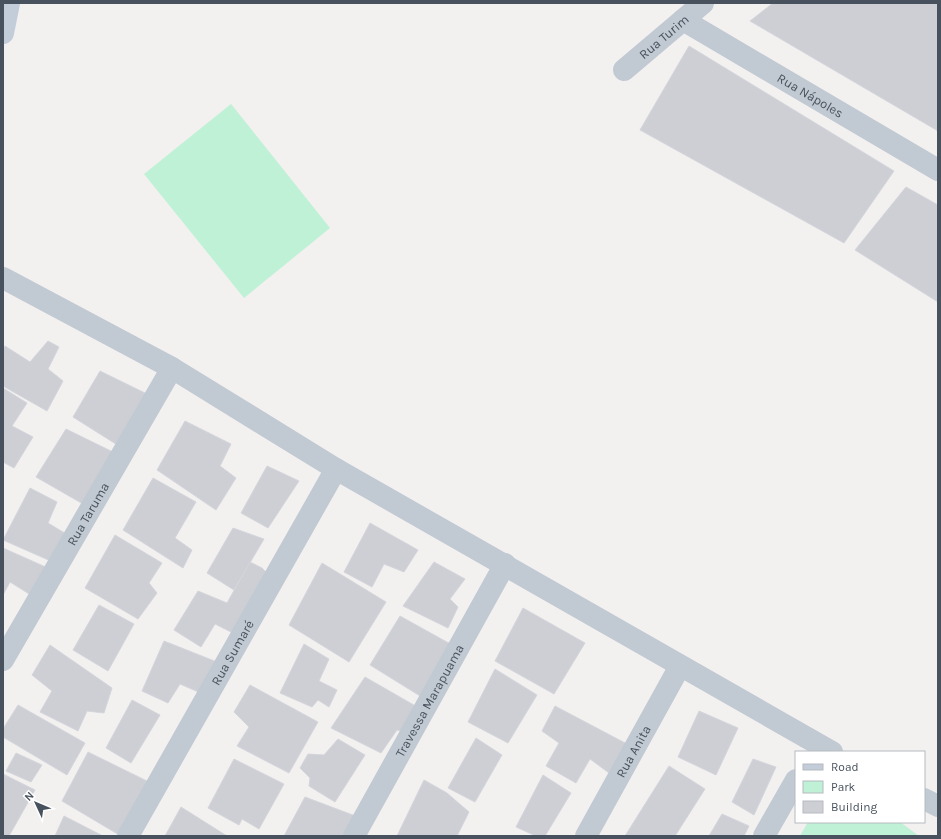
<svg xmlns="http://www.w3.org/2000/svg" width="941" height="839" font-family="Karla,sans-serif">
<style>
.green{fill:#bef1d5}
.building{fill:#cdcfd5;stroke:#d4d6dc}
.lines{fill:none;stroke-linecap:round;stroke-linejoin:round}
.street{stroke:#c1cad2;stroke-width:22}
.secondary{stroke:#c3ccd9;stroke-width:22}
.labels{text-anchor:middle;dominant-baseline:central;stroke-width:3;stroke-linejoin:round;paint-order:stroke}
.street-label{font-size:13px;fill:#48525e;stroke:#fff}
</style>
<rect width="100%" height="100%" fill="#f3f0f0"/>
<!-- green -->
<g class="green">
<polygon points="231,104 330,228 244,298 144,174"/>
<polygon points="808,822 900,822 919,836 800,836"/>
</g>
<!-- building -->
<g class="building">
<polygon points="773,3 938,3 938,131 750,21"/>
<polygon points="689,46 894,171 844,243 640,130"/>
<polygon points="906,187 938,205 938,302 855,250"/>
<polygon points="48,341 59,347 48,369 63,381 47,411 3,386 3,350 5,346 30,362"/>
<polygon points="100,371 147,394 119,446 73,417"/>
<polygon points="3,388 27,403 12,426 33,437 14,468 3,462"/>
<polygon points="185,421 231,444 220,466 236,478 216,510 157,470"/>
<polygon points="66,429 115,453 83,504 36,477"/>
<polygon points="267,466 299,481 268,528 241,513"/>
<polygon points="153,478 196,502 175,538 192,550 183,568 123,530"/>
<polygon points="30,488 57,502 48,523 68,535 53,562 3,540"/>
<polygon points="370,523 418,550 404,572 384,564 372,587 344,572"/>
<polygon points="233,528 264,539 234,590 207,573"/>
<polygon points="115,535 162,563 149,583 157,593 138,619 85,588"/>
<polygon points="3,548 50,569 34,597 10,582 3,595"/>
<polygon points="250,562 262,568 271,577 237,635 215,624 201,647 174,630 198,591 227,603"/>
<polygon points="434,562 465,579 450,599 458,607 448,628 403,606"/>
<polygon points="322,563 386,602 349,662 289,625"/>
<polygon points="99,605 134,624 108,671 73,650"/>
<polygon points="523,608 585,643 554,694 495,661"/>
<polygon points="400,616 454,646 425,699 370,665"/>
<polygon points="164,641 222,664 203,694 180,684 168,703 142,691"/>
<polygon points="304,644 329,659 319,681 337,690 329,707 318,700 312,707 280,693"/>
<polygon points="50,645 112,688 104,713 87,711 78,731 40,712 52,691 32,675"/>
<polygon points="495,669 537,695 508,743 468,722"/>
<polygon points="365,677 419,708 405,732 397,730 381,753 331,728"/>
<polygon points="250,685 318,722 289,773 237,746 249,727 234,712"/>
<polygon points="132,700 160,715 131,763 106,748"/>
<polygon points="18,705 85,743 67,775 3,737 3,729"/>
<polygon points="555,706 627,744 609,773 590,759 576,783 546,766 559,743 542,731"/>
<polygon points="699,711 738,728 716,775 678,757"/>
<polygon points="476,738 502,755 475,802 448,788"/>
<polygon points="338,739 365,755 335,802 309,786 310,778 300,768 308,754 324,755"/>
<polygon points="88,752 147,781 121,836 62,801"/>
<polygon points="16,753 42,765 31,782 6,771"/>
<polygon points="234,759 284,784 259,829 242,819 239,825 208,808"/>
<polygon points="753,759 776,767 754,815 732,802"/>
<polygon points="669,766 705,789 675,836 625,836"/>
<polygon points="3,774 35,790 9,836 3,836"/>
<polygon points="543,775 571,793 545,836 536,836 516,827"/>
<polygon points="424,780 447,793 469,812 457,836 397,836"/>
<polygon points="305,797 358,817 345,836 284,836"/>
<polygon points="181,807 227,836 165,836"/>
<polygon points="722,814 749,826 744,836 709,836"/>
<polygon points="64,816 103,836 55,836"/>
</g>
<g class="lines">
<!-- street -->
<g class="street">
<path id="s1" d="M683,20L938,170"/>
<path id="s2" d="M624,70L703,3"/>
<polyline points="3,278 172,368 336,469 832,752"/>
<path id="s3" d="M3,660L172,368"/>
<polyline points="924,799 938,806"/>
<path id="s4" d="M128,836L336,469"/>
<path id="s5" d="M354,836L505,564"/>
<path id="s6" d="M586,836L680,666"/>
<polyline points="764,836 796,780"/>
</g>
<!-- secondary -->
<polyline class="secondary" points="3,33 9,3"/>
</g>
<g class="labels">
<!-- street labels -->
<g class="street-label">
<text stroke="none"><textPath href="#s2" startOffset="52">Rua Turim</textPath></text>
<text stroke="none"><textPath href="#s1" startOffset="148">Rua Nápoles</textPath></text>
<text stroke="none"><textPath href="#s3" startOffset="169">Rua Taruma</textPath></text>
<text stroke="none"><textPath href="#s4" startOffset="211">Rua Sumaré</textPath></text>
<text stroke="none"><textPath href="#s5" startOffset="155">Travessa Marapuama</textPath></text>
<text stroke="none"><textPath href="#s6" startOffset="97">Rua Anita</textPath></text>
</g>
</g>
<!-- border -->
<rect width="941" height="839" fill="none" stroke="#48525e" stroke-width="8"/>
<!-- legend -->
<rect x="795" y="751" width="130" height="72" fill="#ffffff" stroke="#b6babf"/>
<rect x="803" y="764" width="20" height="6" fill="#c3ccd9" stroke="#b6babf"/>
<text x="831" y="771" font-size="12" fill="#48525e">Road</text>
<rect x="803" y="781" width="20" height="12" fill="#bef1d5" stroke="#b6babf"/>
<text x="831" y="791" font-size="12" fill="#48525e">Park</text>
<rect x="803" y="801" width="20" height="12" fill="#cdcfd5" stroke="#b6babf"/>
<text x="831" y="811" font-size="12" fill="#48525e">Building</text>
<!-- north arrow -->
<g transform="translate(36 803) rotate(314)" stroke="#ffffff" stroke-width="3" paint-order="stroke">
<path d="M0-3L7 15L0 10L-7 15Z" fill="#48525e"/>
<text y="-6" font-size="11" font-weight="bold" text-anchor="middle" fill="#48525e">N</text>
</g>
</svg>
